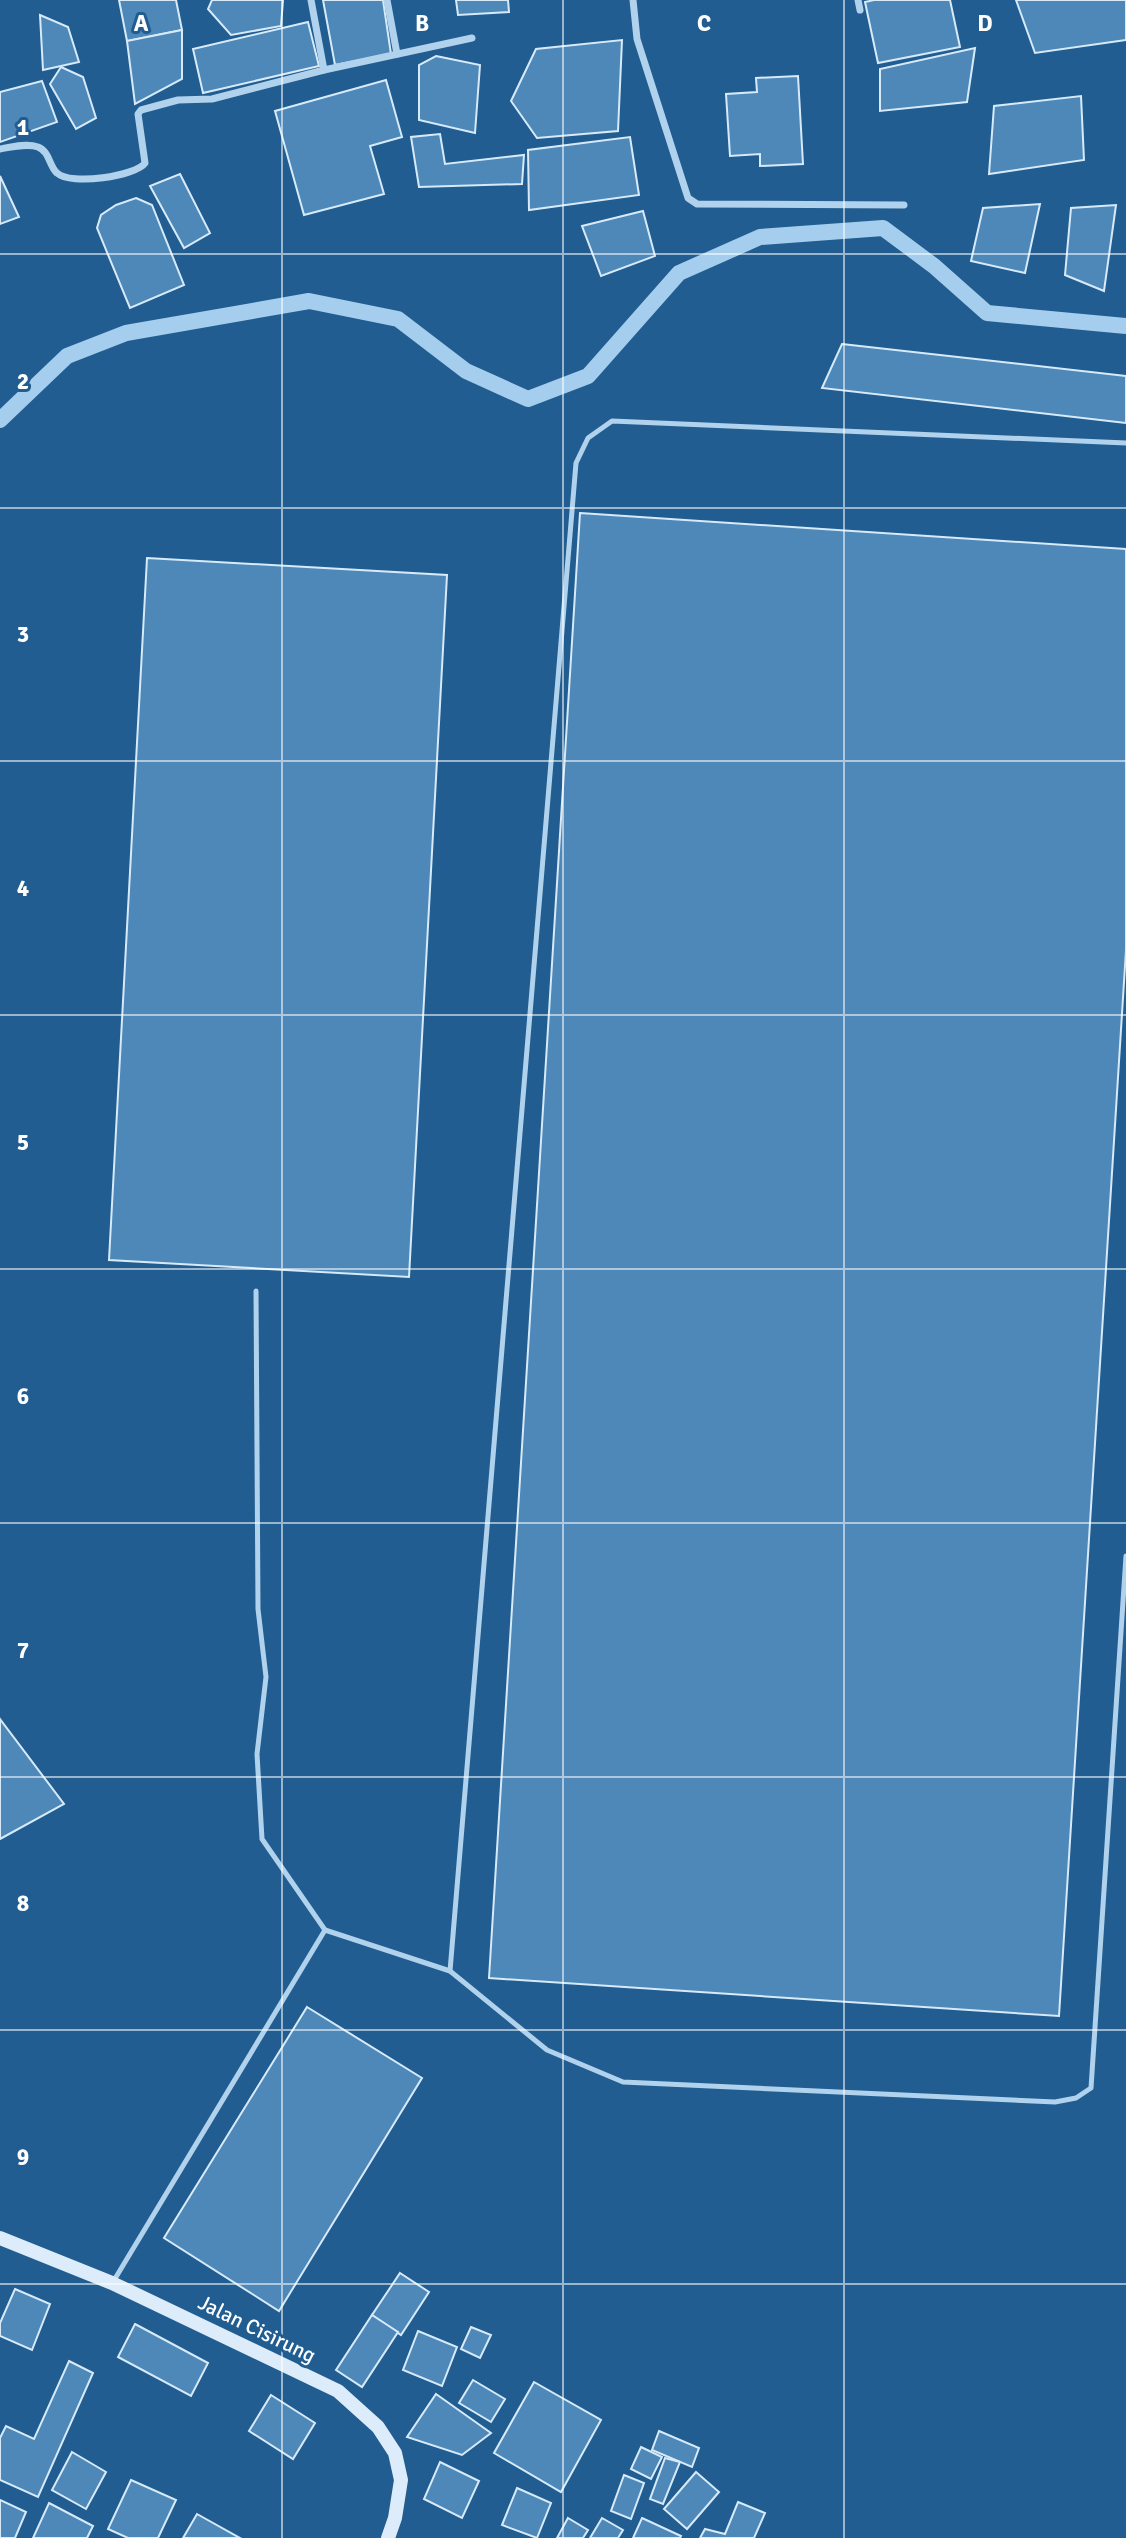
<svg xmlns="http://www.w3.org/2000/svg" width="1126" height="2538" font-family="Signika,sans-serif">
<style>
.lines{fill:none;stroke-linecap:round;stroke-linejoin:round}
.stream{stroke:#a5ceee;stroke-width:16}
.building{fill:#4d88b8;stroke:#d7eaf9;stroke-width:2}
.lane{stroke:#b1d2ed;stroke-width:5}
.street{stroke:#b1d2ed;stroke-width:7}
.secondary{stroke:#ddecfa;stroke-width:14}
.grid{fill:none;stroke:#fff;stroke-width:2;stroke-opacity:0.55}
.labels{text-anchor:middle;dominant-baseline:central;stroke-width:6;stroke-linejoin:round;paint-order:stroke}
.street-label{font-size:21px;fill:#fff;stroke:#215d90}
.grid-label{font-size:23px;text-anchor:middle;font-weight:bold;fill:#fff;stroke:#215d90;stroke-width:6;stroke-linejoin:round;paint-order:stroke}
</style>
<rect width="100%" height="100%" fill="#215d90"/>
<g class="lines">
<!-- stream -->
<polyline class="stream" points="0,420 67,356 126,333 309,301 398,319 466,371 528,399 588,376 679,273 760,237 883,228 934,266 987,313 1126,326"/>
</g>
<!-- building -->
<g class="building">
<polygon points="119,0 176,0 182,30 127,41"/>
<polygon points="212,0 283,0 281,26 231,35 208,9"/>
<polygon points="323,0 383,0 391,54 335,65"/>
<polygon points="456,0 508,0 509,12 458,15"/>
<polygon points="874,0 950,0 960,47 878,63 865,2"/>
<polygon points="1016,0 1126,0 1126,40 1035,53"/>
<polygon points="40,15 68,27 79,62 43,70"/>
<polygon points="308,22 319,66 203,93 193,49"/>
<polygon points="182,30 182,79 135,104 127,41"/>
<polygon points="622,40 618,131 537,138 511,101 536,49"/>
<polygon points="975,48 967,102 880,111 880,69"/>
<polygon points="436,56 480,65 475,133 419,120 419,65"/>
<polygon points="61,67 83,77 96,118 76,129 50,84"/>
<polygon points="798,76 803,164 760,166 760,154 730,156 726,94 757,92 756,78"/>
<polygon points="386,80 402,137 370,146 384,194 304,215 275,111"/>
<polygon points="42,81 57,122 0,142 0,92"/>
<polygon points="1081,96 1084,160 989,174 994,106"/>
<polygon points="440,134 445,164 524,155 522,184 419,187 411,137"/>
<polygon points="630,137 639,195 529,210 528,150"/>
<polygon points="180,174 210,233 184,248 150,186"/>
<polygon points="0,176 19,217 0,224"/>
<polygon points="136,198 152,205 184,285 130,308 97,228 101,215 116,205"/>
<polygon points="1040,204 1025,273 971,261 983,208"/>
<polygon points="1116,205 1104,291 1065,275 1071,208"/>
<polygon points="643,211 655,256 601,276 582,226"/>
<polygon points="842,344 1126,376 1126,423 822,388"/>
<polygon points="580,513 1126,549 1126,950 1059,2016 489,1978"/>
<polygon points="147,558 447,575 409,1277 109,1260"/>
<polygon points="0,1719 64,1804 0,1839"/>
<polygon points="307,2007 422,2078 279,2311 164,2238"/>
<polygon points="400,2273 429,2292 401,2335 372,2315"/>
<polygon points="15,2289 50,2304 32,2350 0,2336 0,2323"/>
<polygon points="372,2315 398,2332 362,2387 336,2370"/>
<polygon points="135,2324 208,2363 191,2396 118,2357"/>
<polygon points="471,2327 491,2335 480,2358 461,2349"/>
<polygon points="418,2331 457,2347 442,2386 403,2370"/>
<polygon points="69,2361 93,2373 38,2497 0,2480 0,2438 6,2426 34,2439"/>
<polygon points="473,2380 505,2399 491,2422 459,2403"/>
<polygon points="534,2382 601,2420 561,2492 494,2453"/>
<polygon points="436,2394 491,2433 462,2455 407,2437"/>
<polygon points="271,2395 315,2423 293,2459 249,2431"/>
<polygon points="659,2431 699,2448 692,2467 652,2450"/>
<polygon points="641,2447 662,2457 651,2479 631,2469"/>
<polygon points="72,2452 106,2472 86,2509 52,2490"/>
<polygon points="665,2458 680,2462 663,2504 650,2499"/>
<polygon points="440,2462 479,2481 462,2518 424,2499"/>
<polygon points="696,2472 719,2492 687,2529 664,2509"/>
<polygon points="624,2475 644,2483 631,2519 611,2511"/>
<polygon points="131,2480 176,2500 158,2538 128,2538 108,2529"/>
<polygon points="517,2488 551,2503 537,2538 502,2525"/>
<polygon points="0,2500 26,2512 15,2538 0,2538"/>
<polygon points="738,2502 765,2513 754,2538 700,2538 705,2529 725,2534"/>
<polygon points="49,2503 93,2526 87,2538 33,2538"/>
<polygon points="197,2514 240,2538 183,2538"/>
<polygon points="568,2518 588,2530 583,2538 557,2538"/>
<polygon points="602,2518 623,2530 618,2538 590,2538"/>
<polygon points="642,2518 681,2536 680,2538 633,2538"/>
</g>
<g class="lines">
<!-- lane -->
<g class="lane">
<polyline points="1126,443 612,421 588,438 576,463 450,1971 547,2050 623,2082 1055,2102 1076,2098 1091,2088 1126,1556"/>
<polyline points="256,1291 258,1609 266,1677 257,1754 262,1839 325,1930"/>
<polyline points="113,2282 325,1930 450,1971"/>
</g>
<!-- street -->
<g class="street">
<polyline points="311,0 324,70"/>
<polyline points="387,0 397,54"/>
<polyline points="633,0 637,39 688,198 697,204 904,205"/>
<polyline points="858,0 860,10"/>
<path d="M0,149C11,147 27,143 38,147C50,152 49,166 57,173C71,186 136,176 145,163L138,114L141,110L178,100L212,99L324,70L472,38"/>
</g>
<!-- secondary -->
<polyline class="secondary" points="0,2238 112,2283 338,2391 378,2427 395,2453 401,2480 395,2518 388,2538"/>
</g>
<!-- grid -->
<path class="grid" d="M282,0V2538M563,0V2538M844,0V2538M0,254H1126M0,508H1126M0,761H1126M0,1015H1126M0,1269H1126M0,1523H1126M0,1777H1126M0,2030H1126M0,2284H1126"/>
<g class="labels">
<!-- street labels -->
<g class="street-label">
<text transform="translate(257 2329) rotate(26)">Jalan Cisirung</text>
</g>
</g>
<g class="grid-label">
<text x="141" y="31">A</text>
<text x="422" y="31">B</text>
<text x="704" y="31">C</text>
<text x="985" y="31">D</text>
<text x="23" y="135">1</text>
<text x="23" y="389">2</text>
<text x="23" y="642">3</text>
<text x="23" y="896">4</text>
<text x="23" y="1150">5</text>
<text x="23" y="1404">6</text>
<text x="23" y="1658">7</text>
<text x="23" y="1911">8</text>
<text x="23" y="2165">9</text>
</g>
</svg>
